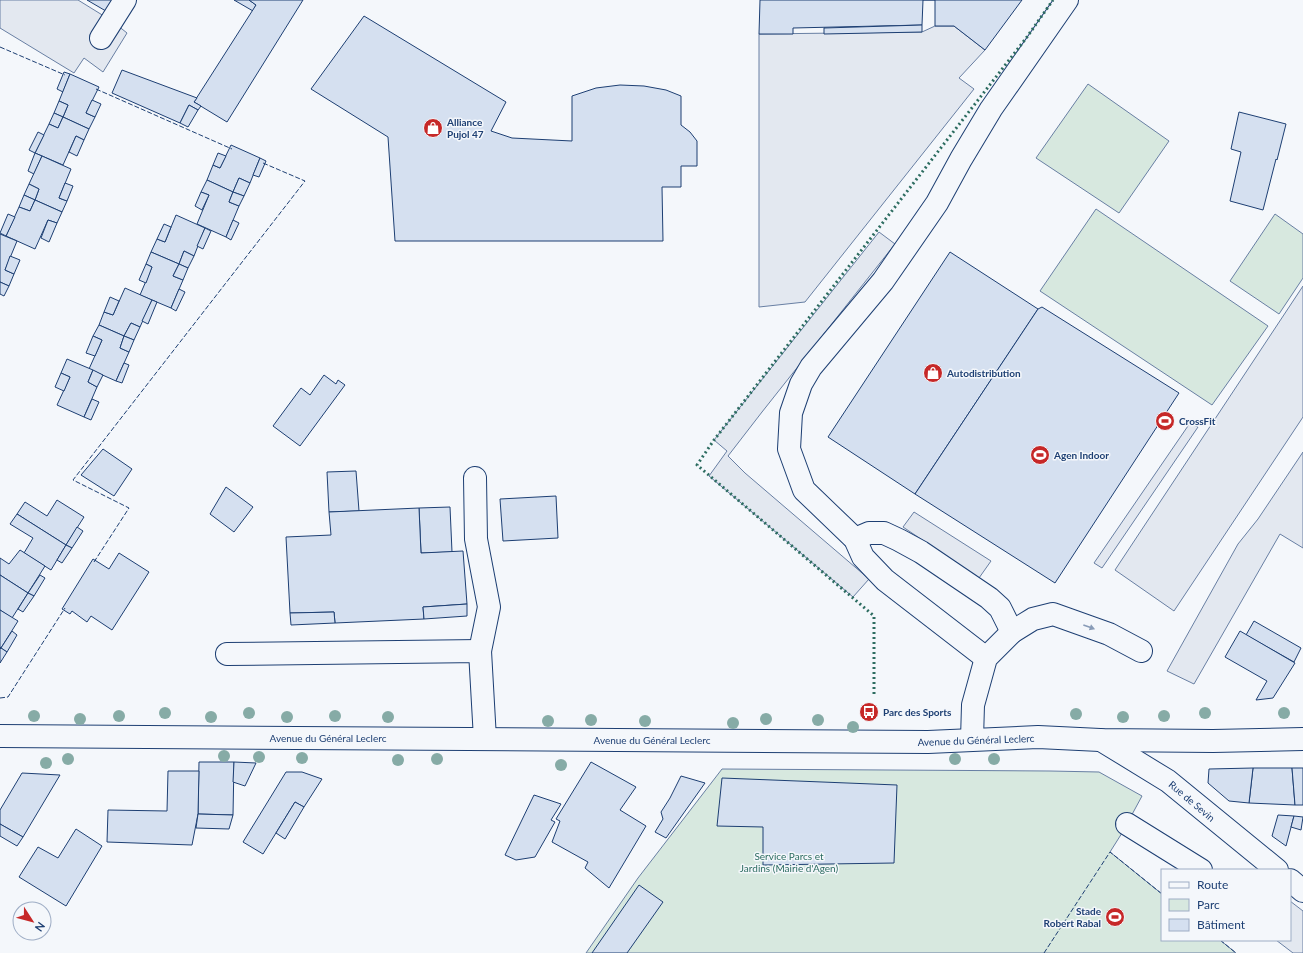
<svg xmlns="http://www.w3.org/2000/svg" width="1303" height="953" font-family="Lato,sans-serif">
<style>
.green{fill:#d7e8df;stroke:#687fa3}
.parking{fill:#e3e8f0;stroke:#687fa3}
.building{fill:#d5e0f0;stroke:#1d3f73}
.lines{fill:none;stroke-linecap:round;stroke-linejoin:round}
.minor-casing{stroke:#1d3f73;stroke-width:24}
.minor{stroke:#f4f7fb;stroke-width:22}
.hedge{stroke:#2c6c60;stroke-width:3;stroke-dasharray:2 3;stroke-linecap:butt}
.fence{stroke:#1d3f73;stroke-width:1;stroke-dasharray:5 2;stroke-linecap:butt}
.tree{fill:#86aba6}
.oneway{fill:#889bb7}
.labels{text-anchor:middle;dominant-baseline:central;stroke-width:3;stroke-linejoin:round;paint-order:stroke}
.poi-label{font-size:10px;font-weight:bold;fill:#1d3f73;stroke:#f4f7fb;text-anchor:start}
.street-label{font-size:10px;fill:#1d3f73;stroke:#f4f7fb}
.park-label{font-size:10px;fill:#2c6c60;stroke:#f4f7fb}
</style>
<rect width="100%" height="100%" fill="#f4f7fb"/>
<!-- green -->
<g class="green">
<polygon points="1088,84 1169,141 1119,213 1036,158"/>
<polygon points="1096,209 1268,326 1212,405 1040,291"/>
<polygon points="1275,214 1303,234 1303,278 1279,314 1230,281"/>
<polygon points="722,769 1050,771 1099,772 1142,796 1122,833 1110,852 1162,894 1162,940 1220,940 1236,953 586,953 638,878"/>
</g>
<!-- parking -->
<g class="parking">
<polygon points="0,0 78,0 112,21 127,33 103,72 84,58 74,73 0,28"/>
<polygon points="935,26 954,26 985,50 959,78 974,89 805,302 759,307 759,34 922,32"/>
<polygon points="879,232 895,244 762,412 728,456 745,473 869,579 853,597 709,476 727,451 714,440"/>
<polygon points="1303,286 1303,417 1174,611 1115,570"/>
<polygon points="1190,423 1198,427 1102,568 1094,563"/>
<polygon points="1303,452 1303,548 1280,534 1194,684 1167,671 1238,544 1258,519"/>
<polygon points="914,512 991,561 979,578 903,527"/>
<polygon points="1290,901 1303,911 1303,953 1293,953 1276,940 1290,940"/>
</g>
<!-- building -->
<g class="building">
<polygon points="87,0 119,0 111,14"/>
<polygon points="234,0 249,0 256,5 253,11"/>
<polygon points="249,0 303,0 227,122 194,102 256,5"/>
<polygon points="760,0 1022,0 985,50 954,26 935,26 935,0 923,0 922,25 793,28 793,34 759,34"/>
<polygon points="364,16 506,102 491,131 512,138 572,141 572,96 596,88 620,85 644,86 666,90 681,96 681,125 690,132 697,141 697,166 681,166 681,187 662,187 663,241 395,241 388,137 311,89"/>
<polygon points="922,25 922,32 824,34 824,28"/>
<polygon points="122,70 197,98 194,102 201,106 198,110 189,105 180,123 112,93"/>
<polygon points="64,72 70,74 63,92 57,89"/>
<polygon points="70,74 99,87 86,113 95,117 89,129 63,117 68,105 59,101"/>
<polygon points="92,100 101,104 95,117 86,113"/>
<polygon points="59,101 68,105 63,117 54,113"/>
<polygon points="189,105 198,110 188,127 180,123"/>
<polygon points="1239,112 1286,124 1277,160 1276,159 1263,210 1230,201 1241,152 1231,149"/>
<polygon points="54,113 63,117 58,128 49,124"/>
<polygon points="63,117 89,129 84,140 76,136 63,165 35,153 49,124 58,128"/>
<polygon points="38,132 44,135 35,153 29,150"/>
<polygon points="76,136 84,140 77,156 69,152"/>
<polygon points="231,145 260,158 250,183 239,178 233,192 207,180 213,165 220,168"/>
<polygon points="35,153 42,156 34,174 28,171"/>
<polygon points="218,153 226,156 220,168 213,165"/>
<polygon points="42,156 71,169 59,198 67,201 62,212 35,200 39,189 29,184"/>
<polygon points="260,158 266,161 259,177 253,175"/>
<polygon points="239,178 250,183 244,196 233,192"/>
<polygon points="207,180 233,192 229,202 239,206 226,237 197,224 209,195 201,192"/>
<polygon points="65,183 73,186 67,201 59,198"/>
<polygon points="29,184 39,189 35,200 24,195"/>
<polygon points="201,192 209,195 202,210 195,206"/>
<polygon points="233,192 244,196 239,206 229,202"/>
<polygon points="24,195 35,200 30,211 19,207"/>
<polygon points="35,200 62,212 57,223 48,220 35,249 6,236 19,207 30,211"/>
<polygon points="8,214 15,217 6,236 0,233"/>
<polygon points="176,215 205,228 194,256 184,251 179,264 151,252 157,239 165,242"/>
<polygon points="48,220 57,223 49,242 41,238"/>
<polygon points="233,220 239,223 231,240 226,237"/>
<polygon points="164,224 171,227 165,242 157,239"/>
<polygon points="205,228 211,231 203,249 197,246"/>
<polygon points="0,234 17,241 5,270 14,274 9,286 0,282"/>
<polygon points="184,251 194,256 188,268 179,264"/>
<polygon points="151,252 179,264 173,276 183,280 171,308 140,295 152,267 146,264"/>
<polygon points="950,252 1038,309 915,494 828,437"/>
<polygon points="10,256 20,260 14,274 5,270"/>
<polygon points="146,264 152,267 146,283 139,280"/>
<polygon points="179,264 188,268 183,280 173,276"/>
<polygon points="0,282 9,286 4,296 0,294"/>
<polygon points="125,288 152,300 140,327 131,323 124,336 99,325 104,312 113,315"/>
<polygon points="179,289 185,292 176,311 171,308"/>
<polygon points="110,297 119,301 113,315 104,312"/>
<polygon points="152,300 157,302 148,324 142,321"/>
<polygon points="1042,307 1179,393 1055,583 915,494 1038,309"/>
<polygon points="131,323 140,327 134,340 124,336"/>
<polygon points="99,325 124,336 120,348 129,352 116,381 89,369 102,340 93,336"/>
<polygon points="93,336 102,340 95,356 86,353"/>
<polygon points="124,336 134,340 129,352 120,348"/>
<polygon points="67,359 93,370 88,382 97,387 84,417 57,405 70,377 61,373"/>
<polygon points="124,363 129,365 122,383 116,381"/>
<polygon points="93,370 103,375 97,387 88,382"/>
<polygon points="61,373 70,377 64,391 55,387"/>
<polygon points="324,375 336,384 338,380 345,385 300,446 273,426 301,388 310,395"/>
<polygon points="92,399 99,402 91,420 84,417"/>
<polygon points="103,449 132,469 114,496 81,475"/>
<polygon points="356,471 359,511 329,512 327,472"/>
<polygon points="226,487 253,507 234,532 210,514"/>
<polygon points="556,496 558,538 503,541 500,499"/>
<polygon points="57,500 84,517 66,545 17,514 25,502 47,516"/>
<polygon points="450,507 452,552 421,553 419,508"/>
<polygon points="419,508 421,553 463,551 467,604 423,607 424,619 335,623 334,612 290,613 286,537 331,535 329,512"/>
<polygon points="17,514 66,545 51,570 24,553 33,538 10,524"/>
<polygon points="77,527 83,531 72,548 66,545"/>
<polygon points="66,545 72,548 62,563 57,560"/>
<polygon points="20,550 45,566 28,593 0,575 0,558 9,564"/>
<polygon points="119,553 149,572 112,630 91,616 87,622 72,611 70,614 62,609 93,559 109,569"/>
<polygon points="0,575 28,593 12,618 0,610"/>
<polygon points="40,575 45,578 34,596 28,593"/>
<polygon points="28,593 34,596 23,612 18,609"/>
<polygon points="467,604 467,616 424,619 423,607"/>
<polygon points="0,610 18,621 1,648 0,647"/>
<polygon points="334,612 335,623 291,625 290,613"/>
<polygon points="1254,621 1301,648 1294,662 1246,635"/>
<polygon points="12,631 17,635 7,652 1,648"/>
<polygon points="1240,631 1295,663 1273,698 1256,700 1267,681 1225,657"/>
<polygon points="1,648 7,652 0,663 0,649"/>
<polygon points="199,762 234,762 233,815 198,814"/>
<polygon points="234,762 256,763 245,786 233,782"/>
<polygon points="591,762 636,787 620,810 646,826 609,888 585,868 588,862 552,842 560,821 556,819"/>
<polygon points="1253,768 1292,768 1295,805 1249,803"/>
<polygon points="1253,768 1249,803 1229,801 1208,783 1209,769"/>
<polygon points="1292,768 1303,768 1303,805 1295,805"/>
<polygon points="168,771 199,771 198,814 192,845 107,842 108,810 167,811"/>
<polygon points="286,772 302,772 322,779 304,807 295,802 263,854 243,842"/>
<polygon points="22,773 60,775 23,837 0,824 0,810"/>
<polygon points="681,776 705,783 666,838 655,832 663,819 661,812 670,798"/>
<polygon points="722,778 897,785 894,863 763,865 763,827 717,826"/>
<polygon points="534,795 561,804 551,820 555,822 535,857 516,860 505,855"/>
<polygon points="295,802 304,807 285,839 276,833"/>
<polygon points="198,814 233,815 229,829 196,828"/>
<polygon points="1278,815 1294,816 1286,846 1272,836"/>
<polygon points="1294,816 1303,817 1301,830 1291,827"/>
<polygon points="0,824 23,837 17,846 0,836"/>
<polygon points="76,829 102,846 66,906 19,877 38,847 58,858"/>
<polygon points="639,885 663,902 627,953 592,953"/>
</g>
<g class="lines">
<defs>
<g id="minor">
<polyline points="101,38 125,0"/>
<polyline points="475,478 476,539 489,607 480,651"/>
<polyline points="855,539 869,533 884,533 899,540 921,552 989,598 1000,608 1012,632"/>
<polyline points="227,654 480,651 485,739"/>
<polyline points="986,658 885,580 863,557 855,539 804,490 789,449 791,413 801,384 811,367 883,281 937,203 961,159 991,109 1067,0"/>
<polyline points="0,736 928,742 1038,737 1100,740 1213,741 1303,739"/>
<polyline points="972,739 973,705 986,658 1012,632 1033,619 1053,614 1109,634 1141,651"/>
<polyline points="1101,740 1168,781 1277,870"/>
<polyline points="1127,824 1201,870"/>
<polyline points="1290,880 1303,891"/>
</g>
</defs>
<!-- minor casing -->
<use href="#minor" class="minor-casing"/>
<!-- minor -->
<use href="#minor" class="minor"/>
<!-- hedge -->
<polyline class="hedge" points="874,694 874,616 697,465 714,440 1027,37 1053,0"/>
<!-- fence -->
<g class="fence">
<polyline points="0,47 65,75"/>
<polyline points="96,89 232,149"/>
<polyline points="94,562 129,508 73,480 305,181 263,163"/>
<polyline points="0,698 8,697 65,608"/>
<polyline points="1220,940 1236,953"/>
<polyline points="1044,953 1110,852 1162,894"/>
</g>
</g>
<!-- trees -->
<g class="tree">
<circle cx="165" cy="713" r="6"/>
<circle cx="249" cy="713" r="6"/>
<circle cx="1205" cy="713" r="6"/>
<circle cx="1284" cy="713" r="6"/>
<circle cx="1076" cy="714" r="6"/>
<circle cx="34" cy="716" r="6"/>
<circle cx="119" cy="716" r="6"/>
<circle cx="335" cy="716" r="6"/>
<circle cx="1164" cy="716" r="6"/>
<circle cx="211" cy="717" r="6"/>
<circle cx="287" cy="717" r="6"/>
<circle cx="388" cy="717" r="6"/>
<circle cx="1123" cy="717" r="6"/>
<circle cx="80" cy="719" r="6"/>
<circle cx="766" cy="719" r="6"/>
<circle cx="591" cy="720" r="6"/>
<circle cx="818" cy="720" r="6"/>
<circle cx="548" cy="721" r="6"/>
<circle cx="645" cy="721" r="6"/>
<circle cx="733" cy="723" r="6"/>
<circle cx="853" cy="727" r="6"/>
<circle cx="224" cy="756" r="6"/>
<circle cx="259" cy="757" r="6"/>
<circle cx="302" cy="758" r="6"/>
<circle cx="68" cy="759" r="6"/>
<circle cx="437" cy="759" r="6"/>
<circle cx="955" cy="759" r="6"/>
<circle cx="994" cy="759" r="6"/>
<circle cx="398" cy="760" r="6"/>
<circle cx="46" cy="763" r="6"/>
<circle cx="561" cy="765" r="6"/>
</g>
<!-- one-way arrows -->
<defs><path id="oneway-solid" d="M-6-.8H1V-3.2L6.5 0L1 3.2V.8H-6Z"/></defs>
<use class="oneway" href="#oneway-solid" transform="translate(1089 627) rotate(20)"/>
<!-- icons -->
<defs>
<symbol id="shop-disc" viewBox="-11 -11 22 22"><circle r="9.5" fill="#c62828" stroke="#f4f7fb"/><path d="M-5-2.5h2.3a2.7 3.5 0 0 1 5.4 0H5L5.5 6h-11ZM-1.5-2.5h3a1.5 2.3 0 0 0-3 0Z" fill="#fff"/></symbol>
<symbol id="stadium-disc" viewBox="-11 -11 22 22"><circle r="9.5" fill="#c62828" stroke="#f4f7fb"/><path d="M0-5a6.5 5 0 1 0 0 10a6.5 5 0 1 0 0-10ZM-3.5-1.8h7v3.6h-7Z" fill="#fff"/></symbol>
<symbol id="bus-disc" viewBox="-11 -11 22 22"><circle r="9.5" fill="#c62828" stroke="#f4f7fb"/><path d="M-5-6H5V4H4V6H2V4H-2V6H-4V4H-5ZM-3.5-4V0h7V-4ZM-3.5 1.2v1.5H-2V1.2ZM2 1.2v1.5H3.5V1.2Z" fill="#fff"/></symbol>
</defs>
<g fill-rule="evenodd">
<use href="#shop-disc" x="422" y="117" width="22" height="22"/>
<use href="#shop-disc" x="922" y="362" width="22" height="22"/>
<use href="#stadium-disc" x="1154" y="410" width="22" height="22"/>
<use href="#stadium-disc" x="1029" y="444" width="22" height="22"/>
<use href="#bus-disc" x="858" y="701" width="22" height="22"/>
<use href="#stadium-disc" x="1104" y="906" width="22" height="22"/>
</g>
<g class="labels">
<!-- poi labels -->
<g class="poi-label">
<text x="447" y="122">Alliance<tspan x="447" dy="12">Pujol 47</tspan></text>
<text x="947" y="373">Autodistribution</text>
<text x="1179" y="421">CrossFit</text>
<text x="1054" y="455">Agen Indoor</text>
<text x="883" y="712">Parc des Sports</text>
<text x="1101" y="911" text-anchor="end">Stade<tspan x="1101" dy="12">Robert Rabal</tspan></text>
</g>
<!-- street labels -->
<g class="street-label">
<text x="328" y="738">Avenue du Général Leclerc</text>
<text x="652" y="740">Avenue du Général Leclerc</text>
<text transform="translate(976 740) rotate(-2)">Avenue du Général Leclerc</text>
<text transform="translate(1192 801) rotate(40)">Rue de Sevin</text>
</g>
<!-- park labels -->
<g class="park-label">
<text x="789" y="856">Service Parcs et<tspan x="789" dy="12">Jardins (Mairie d'Agen)</tspan></text>
</g>
</g>
<!-- legend -->
<rect x="1161" y="869" width="130" height="72" fill="#f4f7fb" stroke="#9eadc5"/>
<rect x="1169" y="882" width="20" height="6" fill="#f4f7fb" stroke="#9eadc5"/>
<text x="1197" y="889" font-size="12" fill="#1d3f73">Route</text>
<rect x="1169" y="899" width="20" height="12" fill="#d7e8df" stroke="#9eadc5"/>
<text x="1197" y="909" font-size="12" fill="#1d3f73">Parc</text>
<rect x="1169" y="919" width="20" height="12" fill="#d5e0f0" stroke="#9eadc5"/>
<text x="1197" y="929" font-size="12" fill="#1d3f73">Bâtiment</text>
<!-- north arrow -->
<g transform="translate(32 921) rotate(126)"><circle r="19" fill="#f4f7fb" stroke="#9eadc5"/>
<path d="M0-3L7 15L0 10L-7 15Z" fill="#c62828"/>
<text y="-6" font-size="11" font-weight="bold" text-anchor="middle" fill="#1d3f73">N</text>
</g>
</svg>
